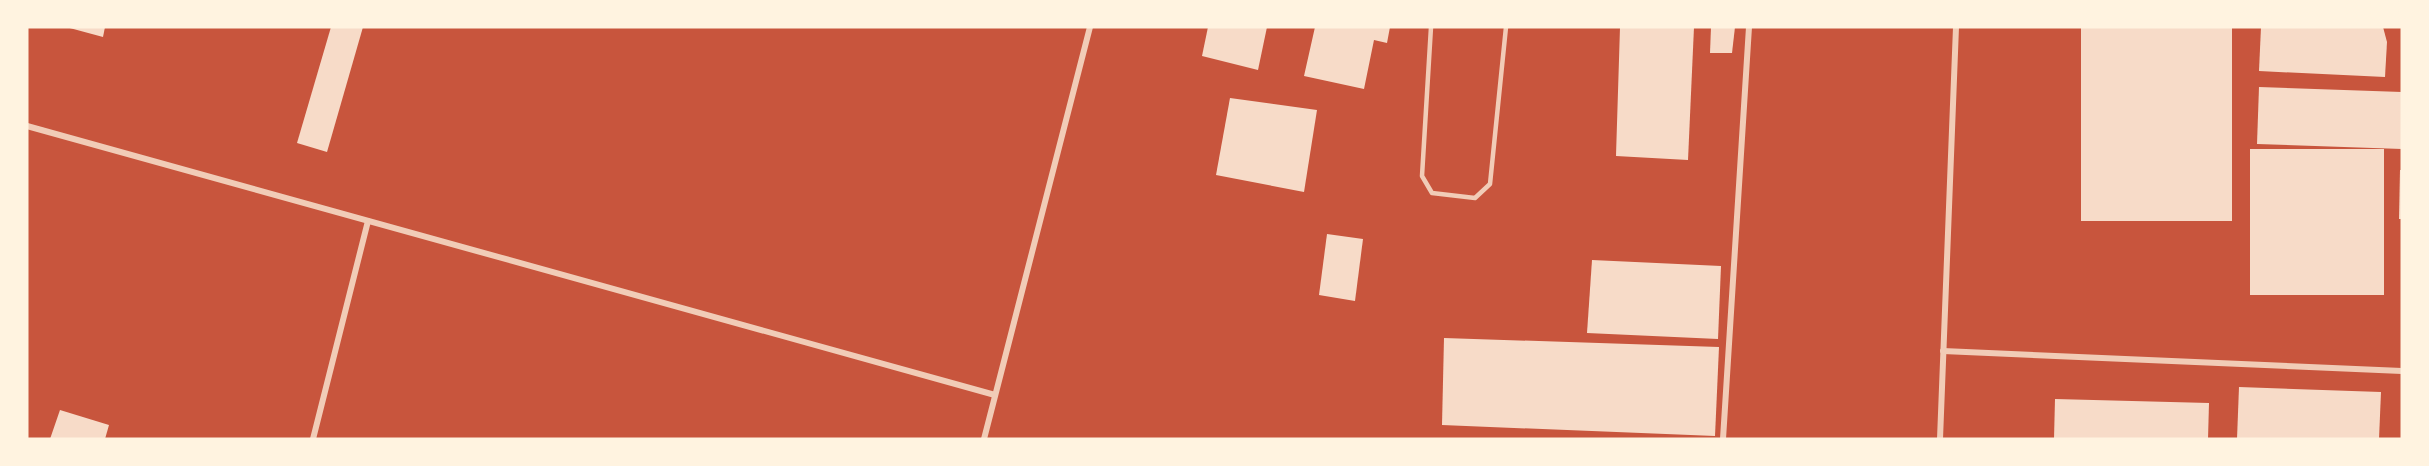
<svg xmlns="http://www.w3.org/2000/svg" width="2429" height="466" font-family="'Archivo Narrow',sans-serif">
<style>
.building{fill:#f7dbc8}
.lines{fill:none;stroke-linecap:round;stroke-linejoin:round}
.service{stroke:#f1ccb7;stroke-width:4.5}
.minor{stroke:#f1ccb7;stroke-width:6}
</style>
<rect width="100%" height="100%" fill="#c8553d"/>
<!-- building -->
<g class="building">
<polygon points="66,27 105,27 103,37"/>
<polygon points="331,27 363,27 327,152 297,143"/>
<polygon points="1208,27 1267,27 1258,70 1202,56"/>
<polygon points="1315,27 1390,27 1387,43 1374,40 1364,89 1304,76"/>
<polygon points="1620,27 1694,27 1688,160 1616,156"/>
<polygon points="1711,27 1735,27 1732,53 1710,53"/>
<rect x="2081" y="27" width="151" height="194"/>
<polygon points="2261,27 2383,27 2387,42 2385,77 2259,71"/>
<polygon points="2259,87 2402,92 2402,149 2257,144"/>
<polygon points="1230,98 1317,110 1304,192 1216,175"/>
<rect x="2250" y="149" width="134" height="146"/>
<polygon points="2400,170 2402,170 2402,219 2399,219"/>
<polygon points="1327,234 1363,239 1355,301 1319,295"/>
<polygon points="1592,260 1721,266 1718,339 1587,333"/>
<polygon points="1444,338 1719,347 1715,436 1442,425"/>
<polygon points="2239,387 2381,392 2379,439 2237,439"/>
<polygon points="2055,399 2209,403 2208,439 2054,439"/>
<polygon points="60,410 109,425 105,439 50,439"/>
</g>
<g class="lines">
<!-- service -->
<polyline class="service" points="1431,27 1422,176 1432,193 1475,198 1490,184 1506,27"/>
<!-- minor -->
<g class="minor">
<polyline points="27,126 995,395"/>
<polyline points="1943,351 2402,371"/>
<polyline points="313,439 368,221"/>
<polyline points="984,439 1090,27"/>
<polyline points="1723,439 1749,27"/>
<polyline points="1940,439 1956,27"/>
</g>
</g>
<!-- border -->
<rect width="2429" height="466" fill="none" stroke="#fff3e0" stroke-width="57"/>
</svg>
